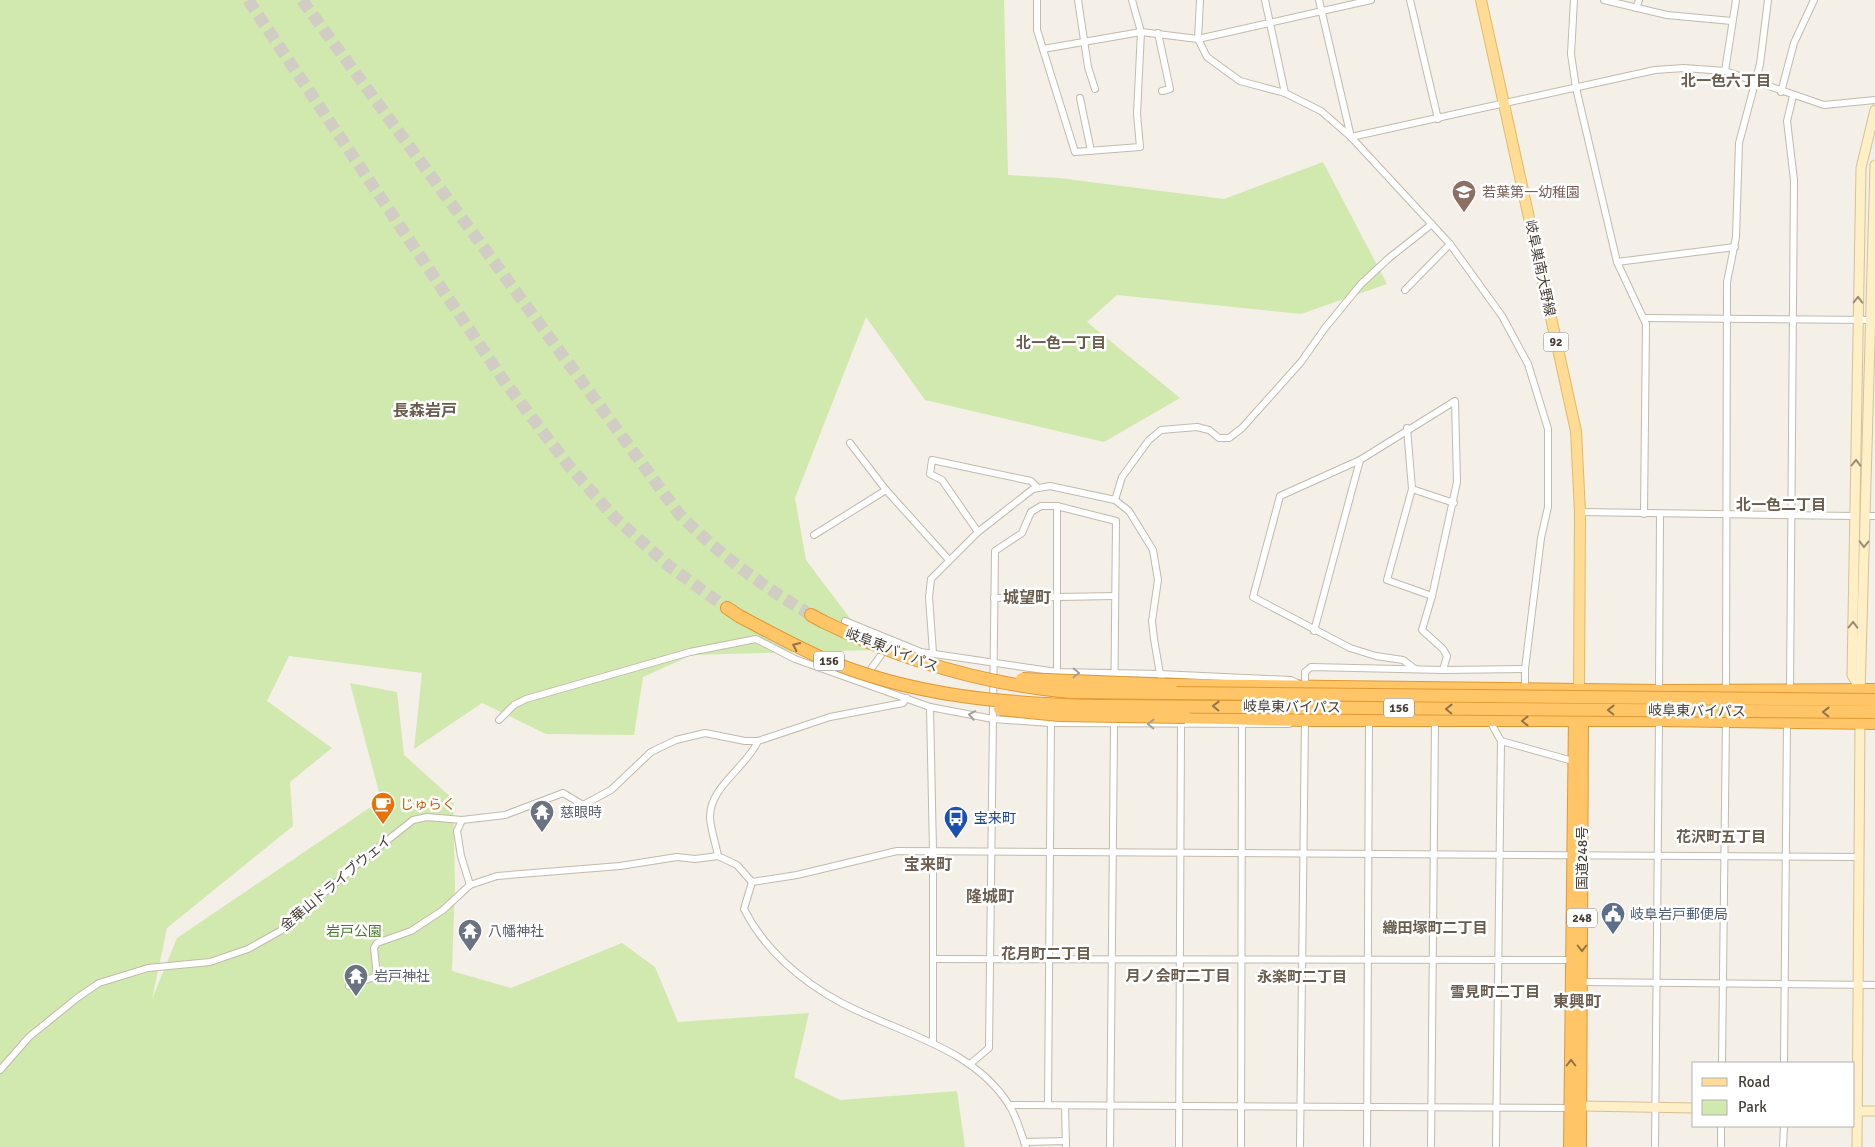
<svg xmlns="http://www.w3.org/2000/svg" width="1875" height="1147" font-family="Signika,'Noto Sans JP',sans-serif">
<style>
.green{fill:#d1e9af}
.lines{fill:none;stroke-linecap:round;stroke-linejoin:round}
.highway-tunnel{stroke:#d1ccc4;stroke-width:12;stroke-dasharray:12 6;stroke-linecap:butt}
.street-casing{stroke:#c2baac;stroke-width:8}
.secondary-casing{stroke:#d5c196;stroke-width:11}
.primary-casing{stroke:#e6b963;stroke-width:12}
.highway-casing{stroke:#e09934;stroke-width:14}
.street{stroke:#fff;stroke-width:6}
.secondary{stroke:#ffefc6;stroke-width:9}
.primary{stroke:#ffdc95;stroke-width:10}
.highway{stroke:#ffc567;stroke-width:12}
.highway-bridge-casing{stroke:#e09934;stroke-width:14;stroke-linecap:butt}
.highway-bridge{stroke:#ffc567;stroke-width:12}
.oneway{stroke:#9a8e77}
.oneway2{stroke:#91754a}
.oneway3{stroke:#a39f9a}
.labels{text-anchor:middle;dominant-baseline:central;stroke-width:5;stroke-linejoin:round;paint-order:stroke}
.shield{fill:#fff;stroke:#7e7972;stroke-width:1}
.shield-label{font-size:12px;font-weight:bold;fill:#473f36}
.education-label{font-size:14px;fill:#785e54;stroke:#fff;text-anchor:start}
.street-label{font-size:14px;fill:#473f36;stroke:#fff}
.food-label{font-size:14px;fill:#c56008;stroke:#fff;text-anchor:start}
.worship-label{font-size:14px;fill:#5b616d;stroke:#fff;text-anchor:start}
.transit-label{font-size:14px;fill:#164399;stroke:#fff;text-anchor:start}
.service-label{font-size:14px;fill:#4e5e75;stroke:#fff;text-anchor:start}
.park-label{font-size:14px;fill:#4a7a27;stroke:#fff}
.neighbourhood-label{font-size:15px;font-weight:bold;fill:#6a5d4d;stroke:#fff}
.quarter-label{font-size:16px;font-weight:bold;fill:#6a5d4d;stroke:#fff}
</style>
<rect width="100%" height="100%" fill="#f4efe7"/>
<!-- green -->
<polygon class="green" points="0,0 1004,0 1008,175 1059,178 1224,199 1323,162 1387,284 1301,314 1117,295 1087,322 1180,398 1104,442 925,400 866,317 795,498 806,560 874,650 692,655 643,677 634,735 546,734 482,703 414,749 422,673 289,656 267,701 332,748 290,782 293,826 167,928 152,999 177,938 381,800 350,683 397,692 404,755 453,799 455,884 452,971 511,988 622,943 655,967 678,1022 809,1013 794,1077 840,1100 957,1091 965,1147 0,1147"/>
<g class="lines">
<!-- highway-tunnel -->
<g class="highway-tunnel">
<polyline points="248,0 504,381 569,466 615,518 669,566 727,608"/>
<path d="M302,0L679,514C719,554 762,586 811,615"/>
</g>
<defs>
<g id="street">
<polyline points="1037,0 1037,30 1075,152 1140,147 1137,114 1141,32 1132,0"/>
<polyline points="1078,0 1088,67 1095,89"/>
<polyline points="1200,0 1198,39 1207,57 1240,81 1285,93 1321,111 1351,137 1450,244 1502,316 1528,364 1548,429 1548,507 1541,538 1525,669 1525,689"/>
<polyline points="1265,0 1285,93"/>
<polyline points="1319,0 1351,137"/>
<polyline points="1410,0 1438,119"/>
<polyline points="1574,0 1571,54 1576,88 1617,262 1646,324 1644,514"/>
<polyline points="1604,0 1667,15 1732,21"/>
<polyline points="1636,8 1639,0"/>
<polyline points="1158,33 1170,89 1162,91"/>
<polyline points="1043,49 1141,32 1198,39 1371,0"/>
<polyline points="1725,71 1736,0"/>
<polyline points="1781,92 1794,43 1814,0"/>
<polyline points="1080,98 1091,151"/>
<polyline points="1351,137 1655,70 1684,68 1725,71 1824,105 1875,100"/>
<polyline points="1617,262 1735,247"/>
<polyline points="1405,290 1450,244"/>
<polyline points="1645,318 1875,320"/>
<polyline points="1407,428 1412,489 1387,580 1432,596"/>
<polyline points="850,443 886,490 949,560"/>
<polyline points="1412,489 1454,503"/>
<polyline points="1115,500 1122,477 1149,440 1161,430 1197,427 1209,430 1219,438 1229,438 1242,428 1301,362 1325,328 1361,284 1389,258 1432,224"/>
<polyline points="1580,512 1855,516"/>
<polyline points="1864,516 1875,516"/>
<polyline points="978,532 942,480 930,474 932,460 1031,481 1037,487"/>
<polyline points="814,535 886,490"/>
<polyline points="994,598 1115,596"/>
<polyline points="845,621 921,652 1057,672 1160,674 1291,680 1299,684"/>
<polyline points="1314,631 1360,460"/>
<polyline points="933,653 929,597 931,579 978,532 1033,489 1050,486 1115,500 1129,511 1153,550 1158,580 1152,621 1154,639 1160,674 1181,724 1179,1147"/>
<polyline points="1415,669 1403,660 1376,656 1350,648 1253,597 1280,496 1360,460 1455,401 1457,482 1432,596 1422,630 1443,649 1447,656 1443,670"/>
<polyline points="866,676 886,648"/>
<polyline points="1305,689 1305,672 1311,667 1443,670 1525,669"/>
<polyline points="1790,690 1794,180 1787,121 1793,96"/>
<polyline points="1659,691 1660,514"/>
<polyline points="1726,692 1727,282 1736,237 1739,143 1760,64 1768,0"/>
<polyline points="930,707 933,851 933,1043"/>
<polyline points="1052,707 1057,672 1057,506"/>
<polyline points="499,720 514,705 526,699 690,652 756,639 795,659 930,707 993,719 1050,723 1289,724"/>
<polyline points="1490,721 1501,741 1573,761"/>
<polyline points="462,820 457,831 461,856 470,885"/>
<path d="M718,856C716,844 711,831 710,818C709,787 746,768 758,741"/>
<polyline points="752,882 797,875 897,851 1859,857"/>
<path d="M752,882L744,909C764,949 801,981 840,1002C897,1033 972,1046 1009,1105C1017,1117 1021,1134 1026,1147"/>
<polyline points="933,959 1572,960"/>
<polyline points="1583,982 1875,985"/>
<polyline points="349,986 377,976 374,948 377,943 411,931 443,910 470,885 497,876 620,866 677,857 695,859 718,856 737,865 752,882"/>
<polyline points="1722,1063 1726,720"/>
<polyline points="1784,1063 1787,723"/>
<polyline points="970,1064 989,1048 995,551 1022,533 1031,512 1041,506 1057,506 1116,521 1110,1147"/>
<polyline points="0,1070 29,1037 77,998 99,983 148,968 210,962 248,949 280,931 360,862 413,820 427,817 462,820 505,815 563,793 583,805 611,790 651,752 676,740 705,733 745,741 758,741 830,717 903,703 907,698"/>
<polyline points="1009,1105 1571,1108"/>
<polyline points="1048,1105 1051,719"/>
<polyline points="1065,1106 1066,1147"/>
<polyline points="1024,1142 1066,1141"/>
<polyline points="1241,1147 1242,725"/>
<polyline points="1300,1147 1305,719"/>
<polyline points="1367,1147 1369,720"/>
<polyline points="1431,1147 1435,721"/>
<polyline points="1496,1147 1501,741"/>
<polyline points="1655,1147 1659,720"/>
<polyline points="1721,1147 1721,1126"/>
<polyline points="1783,1147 1784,1126"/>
</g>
<g id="secondary">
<polyline points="1859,687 1852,675 1861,168 1875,110"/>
<polyline points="1860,694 1875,165"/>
<polyline points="1581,1106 1694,1108"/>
<polyline points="1854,1111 1875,1111"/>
<polyline points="1857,1147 1860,717"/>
</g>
<polyline id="primary" points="1481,0 1576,431 1580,512 1579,690"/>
<g id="highway">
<polyline points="727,608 739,616"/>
<polyline points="811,615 822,621"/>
<polyline points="1171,685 1659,691 1875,690"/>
<polyline points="1185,717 1305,720 1659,720 1875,723"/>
<polyline points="1570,1147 1575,715"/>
<polyline points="1580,1147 1582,714"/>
</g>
</defs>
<!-- street casing -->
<use href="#street" class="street-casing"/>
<!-- secondary casing -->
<use href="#secondary" class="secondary-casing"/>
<!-- primary casing -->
<use href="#primary" class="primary-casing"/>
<!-- highway casing -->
<use href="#highway" class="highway-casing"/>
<!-- street -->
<use href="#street" class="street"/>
<!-- secondary -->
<use href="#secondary" class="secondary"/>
<!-- primary -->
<use href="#primary" class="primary"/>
<!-- highway -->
<use href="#highway" class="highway"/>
<defs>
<g id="highway-bridge">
<path d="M739,616C767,631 795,646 824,659C911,696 1006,704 1099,706L1875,712"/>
<path d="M822,621C901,660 982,684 1070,692L1875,700"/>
<polyline points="1022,679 1171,685"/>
<polyline points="1000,709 1059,715 1185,717"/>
</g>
</defs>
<!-- highway-bridge casing -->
<use href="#highway-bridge" class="highway-bridge-casing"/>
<!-- highway-bridge -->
<use href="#highway-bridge" class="highway-bridge"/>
</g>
<!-- one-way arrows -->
<defs><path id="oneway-chevron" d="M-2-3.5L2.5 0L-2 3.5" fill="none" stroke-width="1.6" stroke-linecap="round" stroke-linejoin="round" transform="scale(1.25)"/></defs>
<g class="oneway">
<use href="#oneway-chevron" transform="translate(1858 300) rotate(-89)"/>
<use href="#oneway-chevron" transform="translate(1856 463) rotate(-89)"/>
<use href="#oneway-chevron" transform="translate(1864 544) rotate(91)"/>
<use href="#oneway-chevron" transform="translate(1853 625) rotate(-89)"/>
</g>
<g class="oneway2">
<use href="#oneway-chevron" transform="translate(796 646) rotate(-155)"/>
<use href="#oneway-chevron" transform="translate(1216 706) rotate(-179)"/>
<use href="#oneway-chevron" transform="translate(1449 709) rotate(-179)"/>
<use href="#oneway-chevron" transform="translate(1611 710) rotate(-179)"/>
<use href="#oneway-chevron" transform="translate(1826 712) rotate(-179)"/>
<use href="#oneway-chevron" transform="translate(1525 721) rotate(180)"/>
<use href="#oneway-chevron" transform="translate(1582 948) rotate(90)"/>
<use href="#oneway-chevron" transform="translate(1571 1063) rotate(-90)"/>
</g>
<g class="oneway3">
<use href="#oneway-chevron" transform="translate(1076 673) rotate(1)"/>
<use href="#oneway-chevron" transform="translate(972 715) rotate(-169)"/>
<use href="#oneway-chevron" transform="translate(1151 724) rotate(-179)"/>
</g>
<!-- icons -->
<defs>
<symbol id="school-pin" viewBox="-11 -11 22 30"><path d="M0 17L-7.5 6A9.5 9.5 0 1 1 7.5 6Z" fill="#8d6e63" stroke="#fff"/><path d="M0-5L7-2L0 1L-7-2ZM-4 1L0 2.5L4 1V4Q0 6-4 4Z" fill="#fff"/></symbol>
<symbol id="cafe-pin" viewBox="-11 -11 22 30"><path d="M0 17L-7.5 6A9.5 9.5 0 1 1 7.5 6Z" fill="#e8710a" stroke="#fff"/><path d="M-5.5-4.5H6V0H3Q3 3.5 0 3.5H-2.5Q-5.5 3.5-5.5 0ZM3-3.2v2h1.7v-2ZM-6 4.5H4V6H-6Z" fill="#fff"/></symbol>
<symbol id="temple-pin" viewBox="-11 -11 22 30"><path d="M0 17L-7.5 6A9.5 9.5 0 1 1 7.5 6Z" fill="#6b7280" stroke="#fff"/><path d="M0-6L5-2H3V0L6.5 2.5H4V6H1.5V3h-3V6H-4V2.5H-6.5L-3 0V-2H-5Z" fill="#fff"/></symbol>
<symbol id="bus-pin" viewBox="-11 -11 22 30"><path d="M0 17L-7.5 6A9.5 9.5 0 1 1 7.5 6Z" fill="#1a4fb4" stroke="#fff"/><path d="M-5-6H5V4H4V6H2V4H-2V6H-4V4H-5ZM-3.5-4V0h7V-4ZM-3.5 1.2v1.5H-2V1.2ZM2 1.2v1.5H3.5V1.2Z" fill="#fff"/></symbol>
<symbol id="civic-pin" viewBox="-11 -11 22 30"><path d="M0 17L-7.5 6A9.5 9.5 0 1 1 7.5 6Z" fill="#5c6f8a" stroke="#fff"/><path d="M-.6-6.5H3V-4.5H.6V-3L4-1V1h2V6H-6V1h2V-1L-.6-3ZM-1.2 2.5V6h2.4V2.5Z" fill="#fff"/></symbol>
</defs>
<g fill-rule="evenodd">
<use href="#school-pin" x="1450" y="178" width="28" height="38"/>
<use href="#cafe-pin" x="369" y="790" width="28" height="38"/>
<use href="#temple-pin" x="528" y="798" width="28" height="38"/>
<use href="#bus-pin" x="942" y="804" width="28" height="38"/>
<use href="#civic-pin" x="1599" y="900" width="28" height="38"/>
<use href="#temple-pin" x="456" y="917" width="28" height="38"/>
<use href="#temple-pin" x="342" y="962" width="28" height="38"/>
</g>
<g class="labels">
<!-- shield labels -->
<g class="shield">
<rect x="1543.5" y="332.5" width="25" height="19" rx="4"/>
<rect x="814" y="651.5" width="30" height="19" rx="4"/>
<rect x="1384" y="698.5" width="30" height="19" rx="4"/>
<rect x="1567" y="908.5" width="30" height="19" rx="4"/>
</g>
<g class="shield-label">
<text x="1556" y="342">92</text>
<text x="829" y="661">156</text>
<text x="1399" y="708">156</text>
<text x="1582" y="918">248</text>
</g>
<!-- education labels -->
<g class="education-label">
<text x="1482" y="192">若葉第一幼稚園</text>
</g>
<!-- street labels -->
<g class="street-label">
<text transform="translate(1540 268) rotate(78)">岐阜巣南大野線</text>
<text transform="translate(892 650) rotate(21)">岐阜東バイパス</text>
<text transform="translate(1292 707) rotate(1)">岐阜東バイパス</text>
<text transform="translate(1697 711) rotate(1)">岐阜東バイパス</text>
<text transform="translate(1582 858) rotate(-90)">国道248号</text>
<text transform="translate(336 883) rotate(-40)">金華山ドライブウェイ</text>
</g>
<!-- food labels -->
<g class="food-label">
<text x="400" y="804">じゅらく</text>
</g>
<!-- worship labels -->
<g class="worship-label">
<text x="560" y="812">慈眼時</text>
<text x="488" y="931">八幡神社</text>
<text x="374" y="976">岩戸神社</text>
</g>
<!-- transit labels -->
<g class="transit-label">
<text x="974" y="818">宝来町</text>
</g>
<!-- service labels -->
<g class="service-label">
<text x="1630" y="914">岐阜岩戸郵便局</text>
</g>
<!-- park labels -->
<g class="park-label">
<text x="354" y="931">岩戸公園</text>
</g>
<!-- neighbourhood labels -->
<g class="neighbourhood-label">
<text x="1726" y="81">北一色六丁目</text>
<text x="1061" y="343">北一色一丁目</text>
<text x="1781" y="505">北一色二丁目</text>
<text x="1721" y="837">花沢町五丁目</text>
<text x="1435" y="928">織田塚町二丁目</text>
<text x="1046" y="954">花月町二丁目</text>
<text x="1178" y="976">月ノ会町二丁目</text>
<text x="1302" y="977">永楽町二丁目</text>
<text x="1495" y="992">雪見町二丁目</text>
</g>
<!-- quarter labels -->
<g class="quarter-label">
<text x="425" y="411">長森岩戸</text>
<text x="1027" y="598">城望町</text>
<text x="928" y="865">宝来町</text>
<text x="990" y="897">隆城町</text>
<text x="1577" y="1002">東興町</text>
</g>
</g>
<!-- legend -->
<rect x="1692" y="1062" width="162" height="65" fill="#ffffff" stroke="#b5b2af"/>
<rect x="1702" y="1078" width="25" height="8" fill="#ffdc95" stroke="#b5b2af"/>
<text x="1738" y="1087" font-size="15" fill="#473f36">Road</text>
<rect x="1702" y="1100" width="25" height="15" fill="#d1e9af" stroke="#b5b2af"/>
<text x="1738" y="1112" font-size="15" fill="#473f36">Park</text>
</svg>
